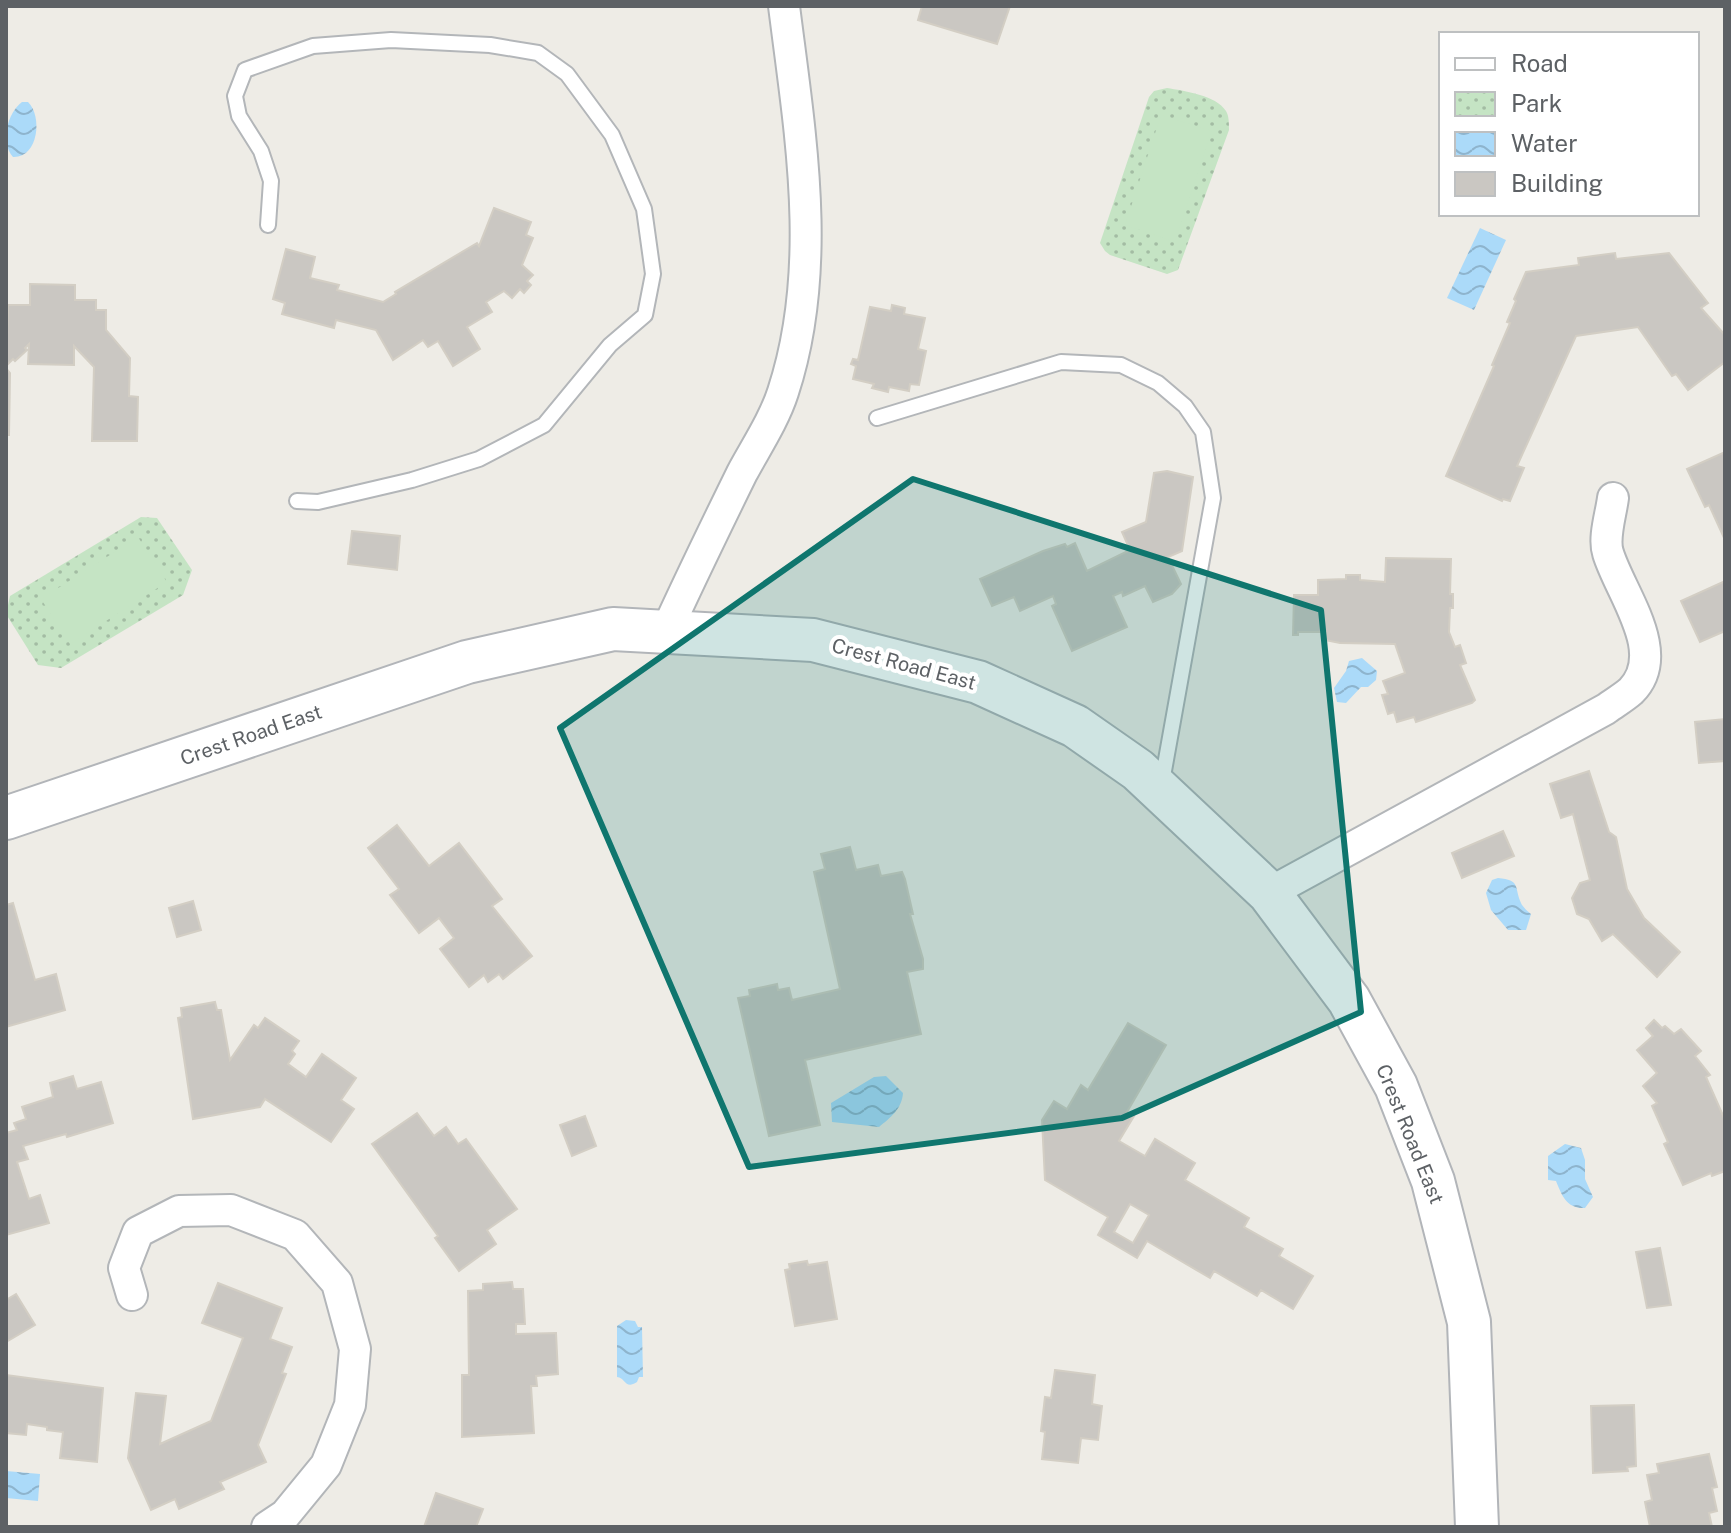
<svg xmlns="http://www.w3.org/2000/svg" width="1731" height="1533" font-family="'Public Sans',sans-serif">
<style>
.park{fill:url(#park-dots)}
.pitch{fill:#c5e4c4}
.water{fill:url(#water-waves)}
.building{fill:#cac7c2;stroke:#d3cec4;stroke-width:2;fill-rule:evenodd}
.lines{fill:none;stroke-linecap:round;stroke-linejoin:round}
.lane-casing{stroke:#b3b6b9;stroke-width:18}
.street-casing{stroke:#b3b6b9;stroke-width:34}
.secondary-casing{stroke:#b2b5b9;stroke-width:46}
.lane{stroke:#fff;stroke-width:14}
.street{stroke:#fff;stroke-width:30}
.secondary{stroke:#fff;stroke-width:42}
.marked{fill:#0f766e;fill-opacity:0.2;stroke:#0f766e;stroke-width:6;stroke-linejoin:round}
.labels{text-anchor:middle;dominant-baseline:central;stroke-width:8;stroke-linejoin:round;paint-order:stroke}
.street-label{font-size:20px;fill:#5d6165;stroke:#fff}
</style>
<defs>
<pattern id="park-dots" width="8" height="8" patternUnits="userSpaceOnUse" patternTransform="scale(2)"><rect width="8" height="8" fill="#c5e4c4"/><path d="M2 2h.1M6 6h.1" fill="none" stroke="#a3bca3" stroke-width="1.8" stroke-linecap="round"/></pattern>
<pattern id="water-waves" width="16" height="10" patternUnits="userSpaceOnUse" patternTransform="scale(2)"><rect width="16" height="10" fill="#abdaf9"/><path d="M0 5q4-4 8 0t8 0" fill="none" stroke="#8eb4cd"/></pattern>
</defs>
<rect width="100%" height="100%" fill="#eeece6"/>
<!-- park -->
<g class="park">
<path d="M1167,88C1184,91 1216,95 1226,111C1229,116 1229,123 1229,130L1178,270L1167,274L1110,255L1105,251L1100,243L1149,97L1154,91Z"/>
<polygon points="141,517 157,518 192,570 183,595 61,668 38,665 6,614 10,596"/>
</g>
<!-- pitch -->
<g class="pitch">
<polygon points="1161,115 1212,131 1175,242 1125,225"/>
<polygon points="138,537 167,582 70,644 41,599"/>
</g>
<!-- water -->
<g class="water">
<path d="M22,102H28C43,117 38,158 13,157C0,143 7,113 22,102Z"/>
<polygon points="1480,228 1506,240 1474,310 1447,298"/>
<polygon points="1362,658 1377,671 1376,680 1368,687 1361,687 1346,703 1337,702 1334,688 1346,671 1349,661"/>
<path d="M1498,878C1521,880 1514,887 1521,903C1522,906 1528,912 1531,914L1526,930H1508L1491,910L1486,893L1492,880Z"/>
<path d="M886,1076L903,1093C902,1109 890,1118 879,1127L832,1122L831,1103L874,1077Z"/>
<path d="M1565,1144L1581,1148L1585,1160V1179L1593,1197L1585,1208C1567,1209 1562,1196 1556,1181L1548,1180V1156Z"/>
<path d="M626,1320L635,1321L638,1327H642L643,1377H639L637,1382C625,1390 626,1378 617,1377V1326Z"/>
<polygon points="6,1471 40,1474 38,1501 6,1498"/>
</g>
<!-- building -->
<g class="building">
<polygon points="922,6 966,7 1010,6 997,44 918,20"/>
<polygon points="494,208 531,222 526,235 533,238 522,265 533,275 527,281 531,285 524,293 520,289 512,298 504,291 486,302 492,312 467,327 480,349 453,366 438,341 428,347 423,340 393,360 376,330 336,320 334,328 282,314 285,303 273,299 286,249 315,257 310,278 339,285 337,290 383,302 396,294 395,292 477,243 479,246"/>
<polygon points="1615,253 1616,259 1669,253 1708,303 1701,308 1724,334 1725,362 1688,390 1676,374 1672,376 1638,327 1576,336 1517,466 1524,468 1510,501 1503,499 1502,501 1446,476 1494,366 1492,365 1510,323 1507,322 1516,301 1514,299 1526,272 1579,265 1578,258"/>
<polygon points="30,284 75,285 75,300 96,300 96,310 106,310 106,330 130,358 129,396 138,397 137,441 92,441 94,367 74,346 74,365 28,364 29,344 25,348 27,350 15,361 13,359 6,366 8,305 30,305"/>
<polygon points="892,305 905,308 904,314 925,318 918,349 926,351 919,385 910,384 909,391 889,387 888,392 872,388 874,384 853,379 856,366 851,364 853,359 858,360 870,307 891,311"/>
<polygon points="6,368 10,373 9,435 6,435"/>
<polygon points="1725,452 1725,540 1709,505 1705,507 1687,469"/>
<polygon points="1167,471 1193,477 1182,551 1168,557 1181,584 1172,594 1153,602 1145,586 1123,596 1122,592 1113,596 1127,627 1072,651 1052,606 1056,604 1053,596 1020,611 1014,597 992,606 980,579 1043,551 1065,544 1067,547 1075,543 1087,571 1130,550 1122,532 1146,522 1154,473"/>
<polygon points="352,531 400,536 397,570 348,564"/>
<polygon points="1386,558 1451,559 1450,594 1453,594 1453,608 1450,608 1449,632 1455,647 1460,645 1466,663 1460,665 1475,700 1472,703 1416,722 1414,717 1397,722 1394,712 1388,714 1382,695 1388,694 1383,681 1405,673 1395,644 1340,643 1325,640 1326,632 1298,632 1298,635 1293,635 1294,595 1318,595 1318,580 1346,579 1346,575 1360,575 1360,580 1385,582"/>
<polygon points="1725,581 1725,631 1700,642 1681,601"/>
<polygon points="1725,719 1725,761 1699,763 1695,722"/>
<polygon points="1589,771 1609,832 1616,837 1627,889 1644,918 1680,952 1657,977 1613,934 1602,941 1589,919 1577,914 1572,898 1580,883 1590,880 1573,814 1561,818 1550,784"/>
<polygon points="397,825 429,866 459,843 502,899 492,906 532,956 503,979 499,974 488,982 484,975 469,987 440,949 454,938 439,918 419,933 390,895 399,889 368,848"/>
<polygon points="1503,831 1514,856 1462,878 1452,853"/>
<polygon points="850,847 856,870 878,865 881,876 902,872 905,879 913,914 910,914 923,959 923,969 907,972 921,1034 805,1060 820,1125 769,1136 738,998 750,996 749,990 777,984 778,990 789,988 792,1000 840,989 814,872 825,869 821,854"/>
<polygon points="193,901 201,930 177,937 169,908"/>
<polygon points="13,903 35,980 56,974 65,1010 6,1027 6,905"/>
<polygon points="215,1002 217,1010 221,1010 230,1060 254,1025 258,1028 265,1018 299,1041 292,1051 295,1054 288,1064 306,1077 322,1054 356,1078 341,1100 354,1109 331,1142 265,1099 260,1107 193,1119 178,1018 182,1017 181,1008"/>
<polygon points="1654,1020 1662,1028 1665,1026 1674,1034 1681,1029 1701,1051 1695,1056 1710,1075 1706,1077 1725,1120 1725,1171 1712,1176 1711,1173 1683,1185 1664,1144 1668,1142 1652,1106 1657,1103 1643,1086 1657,1073 1637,1050 1653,1036 1646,1028"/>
<path d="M1128,1023L1166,1045L1127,1112L1134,1116L1119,1141L1145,1156L1155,1139L1195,1163L1185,1180L1249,1218L1244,1227L1283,1249L1279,1256L1313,1276L1293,1309L1261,1290L1257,1296L1214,1271L1210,1278L1147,1241L1137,1258L1098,1235L1108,1217L1045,1180L1042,1120L1054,1101L1067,1109L1081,1085L1088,1090ZM1130,1204L1149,1215L1133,1243L1114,1232Z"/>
<polygon points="73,1076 77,1089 101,1082 113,1123 67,1137 66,1134 23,1146 28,1159 17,1162 29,1199 40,1195 49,1223 6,1235 6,1133 17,1130 14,1123 26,1119 22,1107 53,1097 50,1083"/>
<polygon points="417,1113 434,1136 446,1127 458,1144 466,1139 517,1209 487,1230 496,1244 459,1271 435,1238 438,1236 372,1144"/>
<polygon points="585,1116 596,1146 572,1156 560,1125"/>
<polygon points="1660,1248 1671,1305 1647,1308 1636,1252"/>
<polygon points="807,1261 808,1265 827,1262 837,1319 795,1326 785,1270 790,1269 789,1264"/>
<polygon points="512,1282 513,1289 523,1289 525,1324 516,1324 516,1334 556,1333 558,1374 536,1376 537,1386 531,1386 534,1433 462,1437 462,1375 469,1375 468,1291 483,1290 483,1284"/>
<polygon points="218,1283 282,1308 270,1339 292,1347 282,1373 286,1374 258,1445 266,1462 220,1482 224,1489 179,1509 175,1499 151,1510 128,1458 136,1393 166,1396 160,1444 211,1421 243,1338 202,1323"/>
<polygon points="16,1294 35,1325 6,1342 6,1300"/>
<polygon points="1055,1370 1095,1375 1092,1404 1102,1406 1098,1440 1081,1438 1078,1463 1042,1459 1045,1432 1041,1431 1045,1397 1051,1398"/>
<polygon points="6,1375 103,1388 97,1462 60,1458 63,1432 47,1430 47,1427 27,1424 26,1435 6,1433"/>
<polygon points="1634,1405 1636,1466 1627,1467 1628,1471 1593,1473 1591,1406"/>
<polygon points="1709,1454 1717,1487 1712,1488 1717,1511 1709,1513 1712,1527 1650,1527 1645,1502 1652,1500 1647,1475 1659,1473 1657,1464"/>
<polygon points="436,1493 483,1509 476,1527 424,1527"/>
</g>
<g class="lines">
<defs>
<g id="lane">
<polyline points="268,225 271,181 261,151 239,116 235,96 245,70 313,46 391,40 490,45 538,53 567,74 612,135 644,209 653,274 645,315 610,345 544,425 479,459 412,480 318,502 297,501"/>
<polyline points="877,418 1061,362 1121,365 1158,383 1185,406 1203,432 1213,498 1162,782"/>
</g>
<g id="street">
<path d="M666,632C690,579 716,526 742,473C756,447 774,420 783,392C824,267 800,133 784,6"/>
<path d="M1269,893L1606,709C1614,703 1623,698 1631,691C1669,653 1620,593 1608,553C1603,538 1611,514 1613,498"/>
<polyline points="132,1295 124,1268 138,1232 179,1211 231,1210 295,1235 337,1283 355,1349 350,1405 326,1465 285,1515 267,1527"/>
</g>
<polyline id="secondary" points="6,818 467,662 613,629 813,640 978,682 1075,726 1138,770 1269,893 1349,1000 1396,1086 1433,1181 1469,1322 1477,1527"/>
</defs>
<!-- lane casing -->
<use href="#lane" class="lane-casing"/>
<!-- street casing -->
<use href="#street" class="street-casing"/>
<!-- secondary casing -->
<use href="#secondary" class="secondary-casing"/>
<!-- lane -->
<use href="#lane" class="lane"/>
<!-- street -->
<use href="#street" class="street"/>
<!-- secondary -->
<use href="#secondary" class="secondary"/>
</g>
<!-- marked area -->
<path class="marked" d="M913,479L1321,610L1361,1012L1122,1118L749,1167L560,728Z"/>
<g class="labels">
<!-- street labels -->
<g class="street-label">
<text transform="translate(904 664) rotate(15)">Crest Road East</text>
<text transform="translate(251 735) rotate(-19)">Crest Road East</text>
<text transform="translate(1410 1134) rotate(68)">Crest Road East</text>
</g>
</g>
<!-- border -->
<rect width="1731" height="1533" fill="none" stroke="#5d6165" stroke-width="16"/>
<!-- legend -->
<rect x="1439" y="32" width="260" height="184" fill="#ffffff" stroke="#bec0c1" stroke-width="2"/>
<rect x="1455" y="58" width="40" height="12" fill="#ffffff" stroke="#bec0c1" stroke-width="2"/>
<text x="1511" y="72" font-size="24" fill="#5d6165">Road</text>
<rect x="1455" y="92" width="40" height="24" fill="url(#park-dots)" stroke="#bec0c1" stroke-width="2"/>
<text x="1511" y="112" font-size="24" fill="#5d6165">Park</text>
<rect x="1455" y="132" width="40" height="24" fill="url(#water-waves)" stroke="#bec0c1" stroke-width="2"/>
<text x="1511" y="152" font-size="24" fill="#5d6165">Water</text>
<rect x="1455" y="172" width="40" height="24" fill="#cac7c2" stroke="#bec0c1" stroke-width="2"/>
<text x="1511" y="192" font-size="24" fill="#5d6165">Building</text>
</svg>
